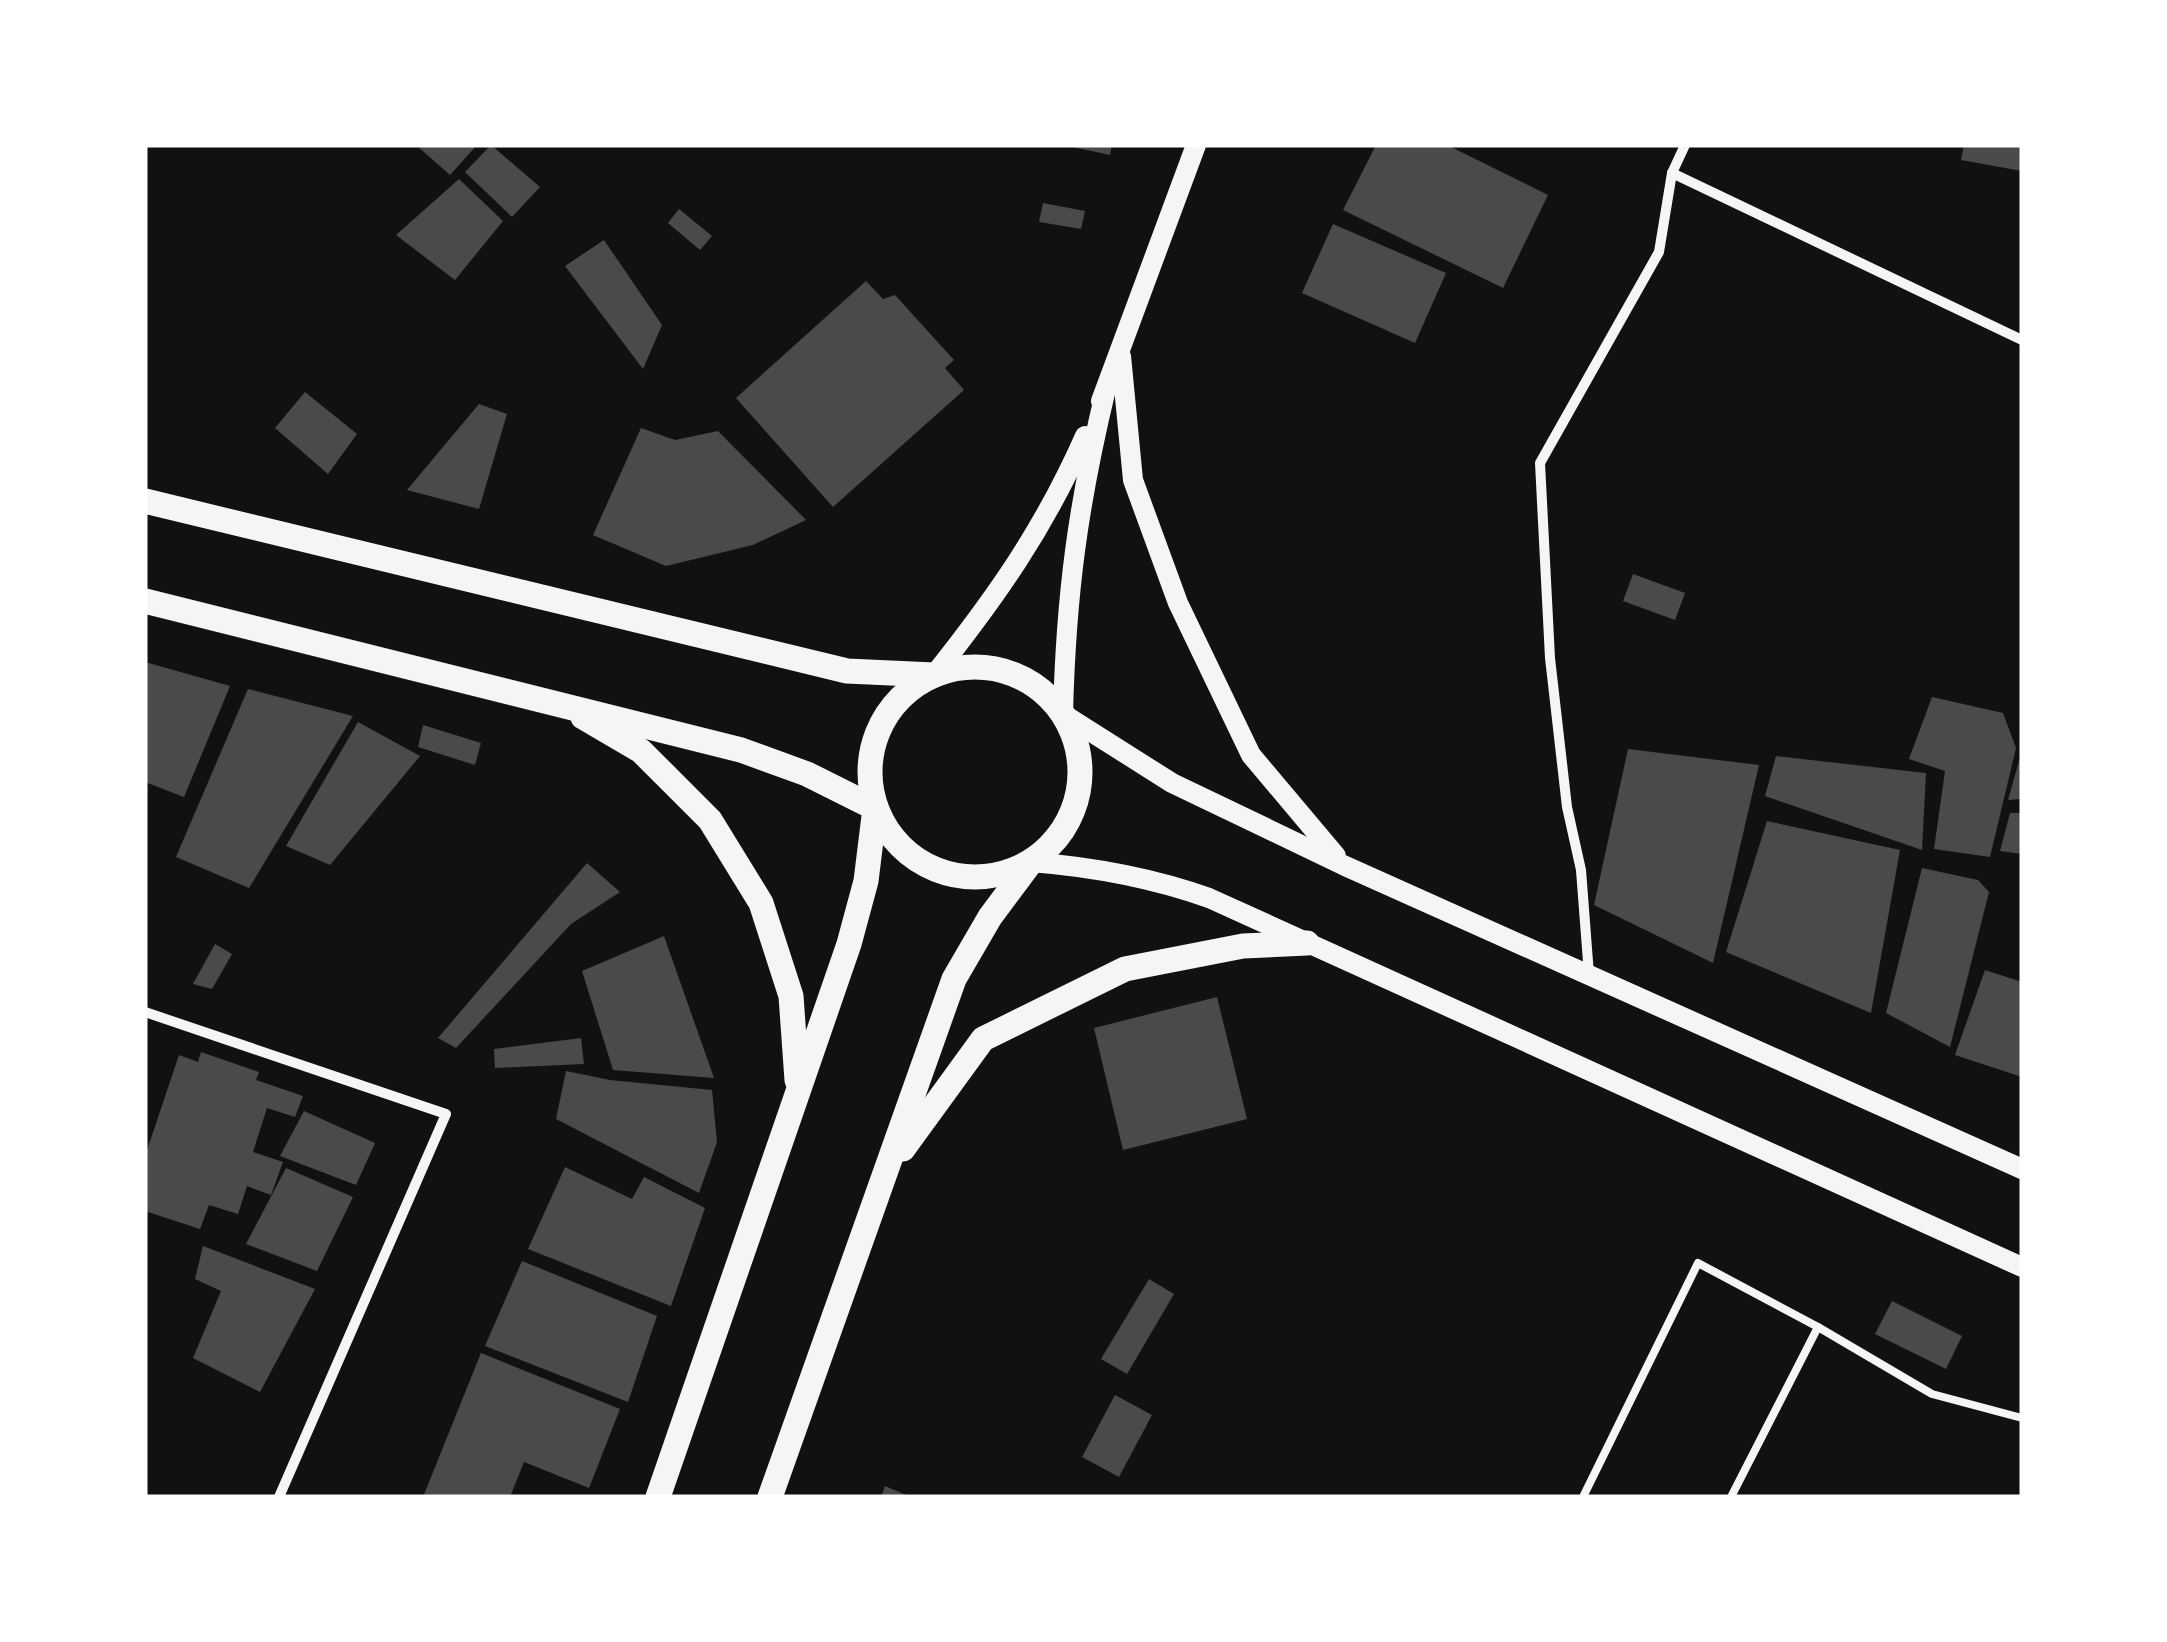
<svg xmlns="http://www.w3.org/2000/svg" width="2167" height="1642" font-family="'Noto Sans',sans-serif">
<style>
.building{fill:#4a4a4a}
.lines{fill:none;stroke-linecap:round;stroke-linejoin:round}
.service{stroke:#f5f5f5;stroke-width:8}
.minor{stroke:#f5f5f5;stroke-width:10}
.secondary{stroke:#f5f5f5;stroke-width:20}
.primary{stroke:#f5f5f5;stroke-width:25}
</style>
<rect width="100%" height="100%" fill="#111"/>
<!-- building -->
<g class="building">
<polygon points="416,145 477,145 450,175"/>
<polygon points="491,145 540,187 512,217 465,172"/>
<polygon points="1063,145 1112,145 1110,155"/>
<polygon points="1376,145 1447,145 1548,195 1503,288 1343,210"/>
<polygon points="1964,145 2022,145 2022,171 1961,160"/>
<polygon points="459,179 503,221 455,280 396,235"/>
<polygon points="1043,203 1085,211 1081,229 1039,222"/>
<polygon points="679,209 712,236 700,250 668,223"/>
<polygon points="1333,224 1446,273 1415,343 1302,293"/>
<polygon points="604,240 662,325 643,369 565,266"/>
<polygon points="866,281 883,299 895,295 954,360 945,368 964,390 833,507 736,398"/>
<polygon points="305,392 357,434 328,474 275,428"/>
<polygon points="479,404 507,414 479,509 407,490"/>
<polygon points="641,428 675,440 718,431 806,520 753,545 666,566 593,535"/>
<polygon points="1633,574 1685,593 1675,620 1623,601"/>
<polygon points="145,662 230,686 184,797 145,782"/>
<polygon points="248,689 353,716 249,888 176,857"/>
<polygon points="1932,697 2003,713 2016,748 1990,857 1934,849 1945,771 1909,759"/>
<polygon points="358,722 420,756 330,865 286,846"/>
<polygon points="423,725 481,743 475,765 418,747"/>
<polygon points="1628,749 1759,765 1713,963 1594,905"/>
<polygon points="2021,754 2022,799 2008,800"/>
<polygon points="1776,756 1926,773 1922,850 1765,796"/>
<polygon points="2010,813 2022,813 2022,854 2000,851"/>
<polygon points="1767,821 1900,850 1871,1013 1726,952"/>
<polygon points="587,863 620,892 571,924 456,1048 438,1038"/>
<polygon points="1922,868 1978,880 1989,892 1950,1047 1886,1013"/>
<polygon points="664,936 714,1078 613,1070 582,971"/>
<polygon points="215,944 232,954 212,989 193,984"/>
<polygon points="1985,970 2022,982 2022,1077 1955,1055"/>
<polygon points="1217,997 1247,1119 1123,1150 1094,1028"/>
<polygon points="581,1038 584,1064 495,1068 494,1049"/>
<polygon points="201,1052 259,1072 256,1080 303,1096 295,1117 267,1108 253,1152 283,1162 271,1195 247,1186 238,1214 209,1205 200,1229 145,1211 145,1156 179,1055 198,1062"/>
<polygon points="566,1071 610,1080 712,1090 717,1142 699,1193 556,1119"/>
<polygon points="304,1111 375,1143 356,1185 280,1156"/>
<polygon points="565,1167 632,1199 644,1177 705,1208 671,1306 528,1249"/>
<polygon points="286,1168 353,1197 317,1271 246,1244"/>
<polygon points="203,1246 315,1289 260,1392 193,1358 221,1291 195,1279"/>
<polygon points="522,1261 657,1316 628,1402 485,1346"/>
<polygon points="1149,1279 1174,1294 1127,1374 1101,1359"/>
<polygon points="1892,1301 1962,1336 1946,1369 1875,1334"/>
<polygon points="481,1353 620,1409 589,1488 524,1462 510,1497 423,1497"/>
<polygon points="1115,1395 1152,1415 1119,1477 1082,1457"/>
<polygon points="885,1486 911,1497 881,1497"/>
</g>
<g class="lines">
<!-- service -->
<g class="service">
<polyline points="1583,1497 1698,1263 1818,1327"/>
<polyline points="1731,1497 1818,1327 1932,1394 2022,1418"/>
</g>
<!-- minor -->
<g class="minor">
<polyline points="1672,173 2022,340"/>
<polyline points="1589,975 1581,870 1567,807 1550,658 1540,463 1659,252 1672,173 1685,145"/>
<polyline points="145,1012 446,1114 279,1497"/>
</g>
<!-- secondary -->
<g class="secondary">
<polyline points="1121,356 1133,480 1178,603 1251,755 1336,856"/>
<path d="M1106,389C1078,505 1066,594 1063,714L1172,783L1343,865L2022,1169"/>
<polyline points="1101,401 1196,145"/>
<path d="M934,675C996,597 1044,529 1085,436"/>
<path d="M1031,862C1094,867 1150,877 1209,898L2022,1267"/>
</g>
<!-- primary -->
<g class="primary">
<polyline points="145,501 847,671 934,675"/>
<polyline points="145,601 741,750 807,774 875,808 866,881 849,944 658,1497"/>
<circle cx="975" cy="772" r="105"/>
<polyline points="583,717 641,751 710,820 761,903 791,996 797,1080"/>
<polyline points="903,1149 983,1039 1125,969 1243,946 1307,943"/>
<polyline points="770,1497 954,979 990,917 1031,862"/>
</g>
</g>
<!-- border -->
<rect width="2167" height="1642" fill="none" stroke="#ffffff" stroke-width="295"/>
</svg>
